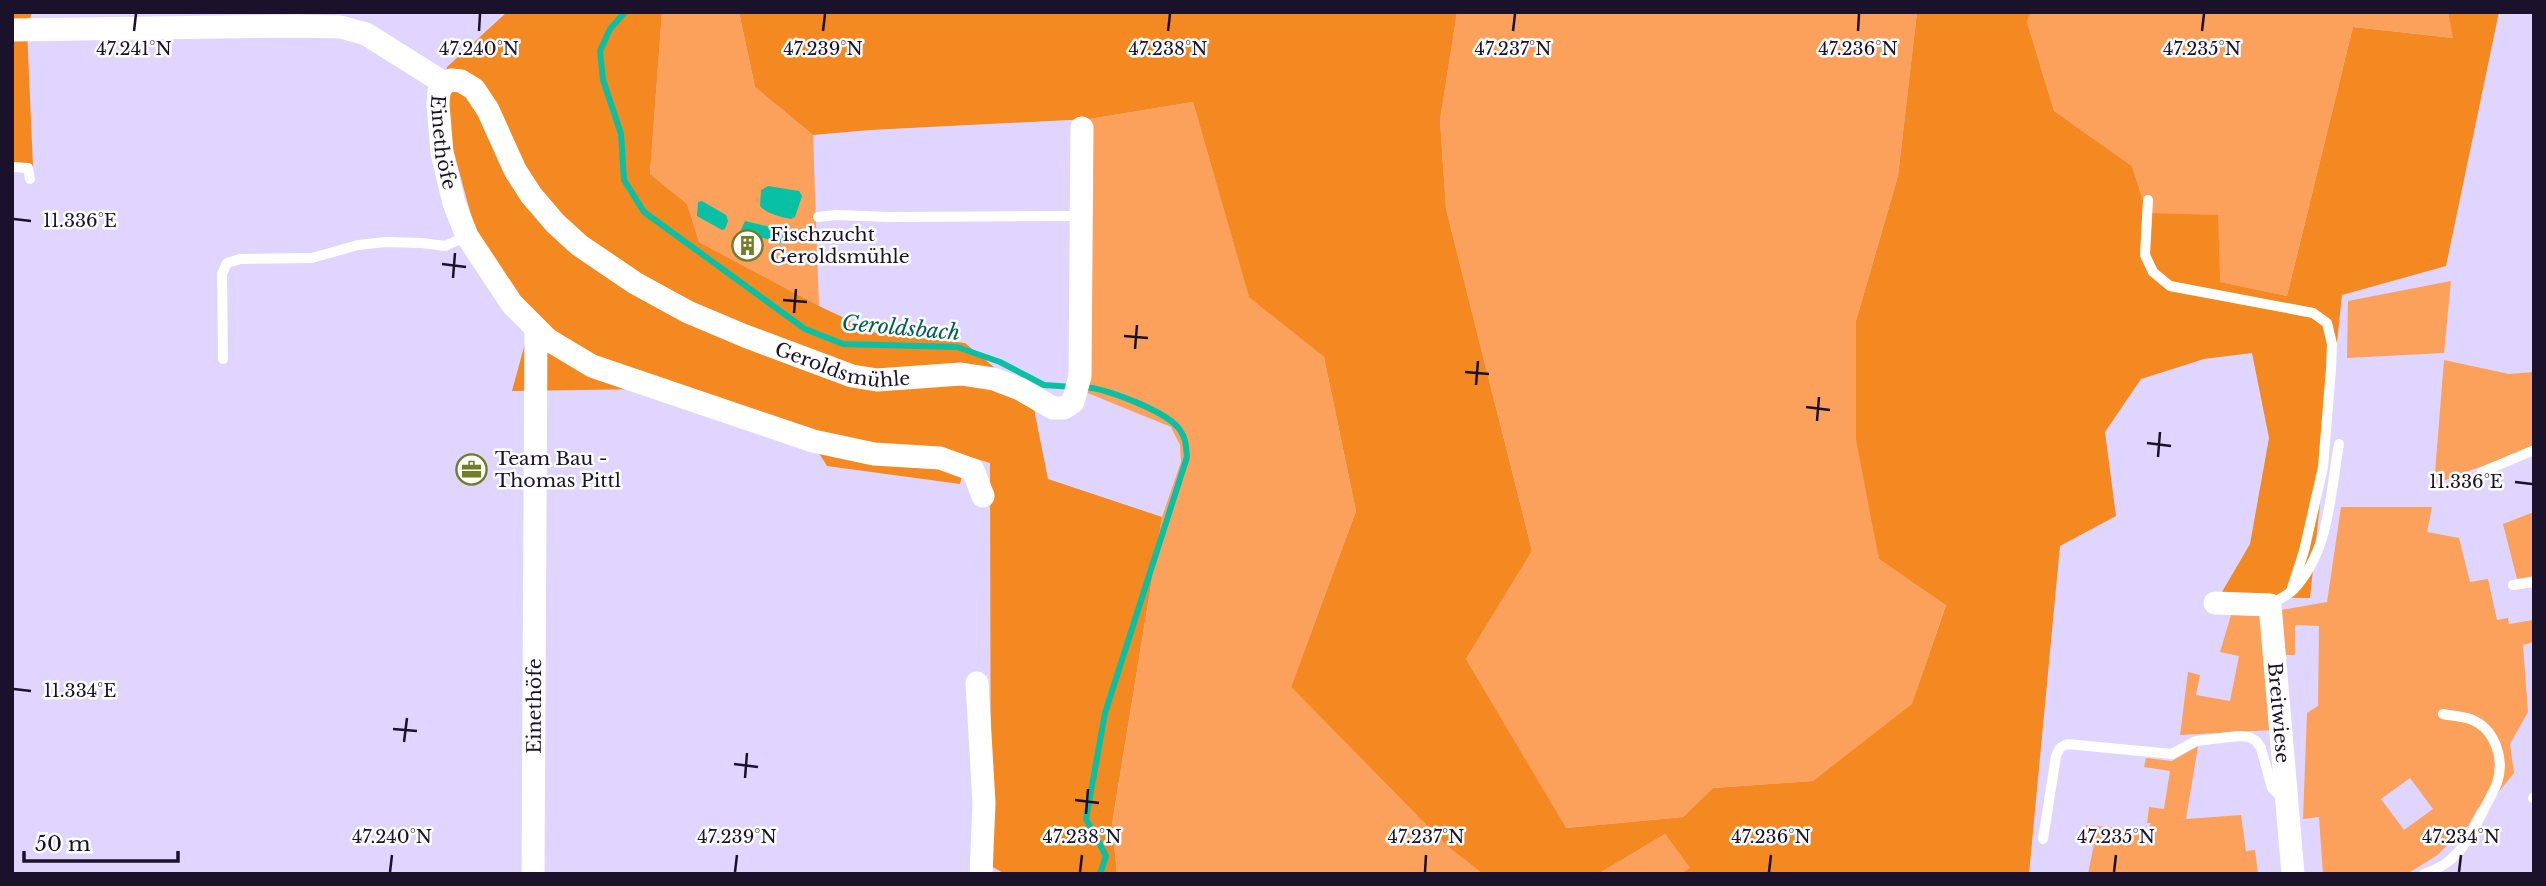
<svg xmlns="http://www.w3.org/2000/svg" width="2546" height="886" font-family="'Libre Baskerville',serif">
<style>
.green{fill:#fba15b;fill-rule:evenodd}
.forest{fill:#f48821}
.water{fill:#08c1a4}
.lines{fill:none;stroke-linecap:round;stroke-linejoin:round}
.stream{stroke:#08c1a4;stroke-width:6}
.lane{stroke:#fff;stroke-width:10}
.street{stroke:#fff;stroke-width:23}
.ticks{fill:none;stroke:#1a122a;stroke-width:2.5}
.labels{text-anchor:middle;dominant-baseline:central;stroke-width:5;stroke-linejoin:round;paint-order:stroke}
.street-label{font-size:19px;fill:#1a122a;stroke:#fdfdfd}
.poi-label{font-size:19px;fill:#1a122a;stroke:#fdfdfd;text-anchor:start}
.water-label{font-size:21px;font-style:italic;fill:#005c4d;stroke:#fdfdfd}
.ticks-label{font-size:18px;text-anchor:middle;fill:#1a122a;stroke:#fdfdfd;stroke-width:5;stroke-linejoin:round;paint-order:stroke}
</style>
<rect width="100%" height="100%" fill="#e0d5fe"/>
<!-- green -->
<g class="green">
<polygon points="662,12 739,12 755,87 813,135 819,306 699,242 687,204 650,174"/>
<polygon points="1457,12 1917,12 1898,176 1856,321 1879,559 1946,604 1912,705 1813,781 1713,788 1683,817 1565,828 1466,659 1532,551 1446,209 1440,120"/>
<polygon points="2031,12 2448,12 2454,38 2353,27 2287,296 2219,282 2147,213 2132,166 2054,111 2027,22"/>
<polygon points="1193,102 1249,296 1324,357 1356,511 1291,687 1447,846 1483,874 1117,874 1112,825 1162,517 1181,462 1180,445 1171,427 1085,392 1089,119"/>
<polygon points="2451,281 2444,353 2347,358 2348,301"/>
<path d="M2444,360L2509,374L2534,372V446C2501,461 2467,470 2434,485Z"/>
<path d="M2341,507H2432L2427,532L2459,538L2470,582L2488,579L2497,620L2508,618L2509,624L2534,620V642L2523,645L2528,712L2510,744L2514,773L2493,799L2478,808L2468,826L2436,856L2410,872L2323,874L2319,817L2303,819L2307,713L2318,706L2319,626L2295,625V655H2285L2281,610L2327,602ZM2410,778L2433,809L2404,830L2381,799Z"/>
<polygon points="2534,512 2534,576 2517,579 2503,524"/>
<polygon points="2232,612 2258,613 2262,617 2273,730 2180,735 2188,672 2200,675 2196,695 2230,701 2239,656 2220,652"/>
<polygon points="2198,746 2186,819 2241,815 2246,851 2255,850 2258,874 2088,874 2095,839 2084,835 2086,825 2148,831 2151,823 2147,823 2149,807 2164,809 2170,771 2144,767 2146,758 2172,761"/>
<polygon points="1665,834 1691,869 1681,874 1598,874"/>
</g>
<!-- forest -->
<g class="forest">
<polygon points="12,12 32,12 27,29 33,167 12,166"/>
<polygon points="507,12 662,12 650,174 687,204 699,242 819,306 876,333 965,343 1032,399 1048,479 1162,517 1112,824 1117,874 1005,874 991,866 990,463 967,456 960,484 827,466 817,450 647,389 512,391 529,329 475,230 442,108 447,67"/>
<polygon points="739,12 1457,12 1440,120 1446,209 1532,551 1466,659 1566,828 1683,817 1713,788 1813,781 1912,704 1946,605 1879,559 1856,440 1856,321 1898,176 1917,12 2031,12 2027,22 2054,111 2132,166 2147,213 2218,215 2220,282 2287,296 2353,27 2453,38 2448,12 2499,12 2446,266 2342,295 2310,598 2219,597 2250,544 2269,438 2252,353 2204,359 2141,379 2105,432 2116,516 2060,546 2029,874 1681,874 1690,868 1665,834 1598,874 1483,874 1447,846 1291,687 1356,511 1324,357 1249,297 1193,102 1089,119 870,130 813,135 755,87"/>
</g>
<!-- water -->
<g class="water">
<path d="M768,186L799,191L802,196L795,217L791,219C781,217 767,214 760,206L761,190Z"/>
<polygon points="702,201 726,215 728,221 725,229 722,230 697,216 698,202"/>
<polygon points="745,221 787,231 785,244 740,232"/>
</g>
<g class="lines">
<!-- stream -->
<g class="stream">
<polyline points="625,12 610,29 600,51 603,80 621,134 624,180 644,212 805,329 843,344 957,347 1000,362 1044,385 1073,387"/>
<path d="M1084,387C1107,389 1167,411 1180,430C1186,438 1186,447 1187,457L1105,713L1086,819L1106,856L1100,874"/>
</g>
<!-- lane -->
<g class="lane">
<polyline points="12,167 28,168 30,179"/>
<polyline points="2148,200 2145,255 2153,272 2170,286 2313,313 2327,323 2332,344 2331,369 2323,467 2304,551 2291,591"/>
<polyline points="818,217 836,215 890,217 1081,216"/>
<polyline points="223,359 222,274 227,263 240,259 312,258 358,245 386,242 422,243 445,246 467,236"/>
<polyline points="2482,472 2534,450"/>
<polyline points="2513,585 2534,582"/>
<path d="M2270,605C2277,600 2287,596 2293,590C2330,551 2330,494 2339,444"/>
<polyline points="2533,798 2534,797"/>
<polyline points="2043,839 2056,756 2060,748 2067,744 2172,754 2196,741 2238,736 2249,737 2256,741 2261,748 2272,788 2278,794 2286,795"/>
<path d="M2424,874C2457,863 2467,842 2482,813C2487,803 2493,793 2497,783C2505,759 2495,728 2470,719C2462,716 2452,716 2443,714"/>
</g>
<!-- street -->
<g class="street">
<path id="s1" d="M12,30L295,26L341,27L366,34L444,83L439,92L438,104L442,153L454,203L467,236L512,304L547,339L592,366L813,441L874,454L940,458L973,470L983,496"/>
<path id="s2" d="M444,83L451,80L461,81L474,89L488,110L515,170L531,195L555,223L579,245L635,283L688,312L745,336L852,376L877,380L961,374L994,379L1020,389L1053,408H1064L1073,402L1080,376L1082,128"/>
<path id="s3" d="M2215,603L2270,605L2293,874"/>
<polyline points="977,683 984,803 981,874"/>
<path id="s4" d="M533,874L536,328"/>
</g>
</g>
<!-- ticks -->
<path class="ticks" d="M134,31L136,14M479,31L480,14M823,31L825,14M1168,31L1170,14M1513,31L1515,14M1858,31L1859,14M2202,31L2204,14M14,219L31,221M442,264L466,267M453,278L455,253M783,300L807,302M794,313L796,289M1124,336L1148,338M1135,349L1137,325M1465,372L1489,374M1476,385L1478,361M1806,407L1830,410M1817,421L1819,397M2147,443L2171,446M2158,457L2160,432M2515,482L2532,484M14,689L31,691M393,729L417,731M404,742L407,718M734,764L758,767M745,778L747,753M1075,800L1099,803M1086,814L1088,789M390,872L392,855M735,872L737,855M1080,872L1082,855M1425,872L1426,855M1769,872L1771,855M2114,872L2116,855M2459,872L2461,855"/>
<!-- icons -->
<defs>
<symbol id="building-ring" viewBox="-11 -11 22 22"><circle r="9.5" fill="#fdfdfd" stroke="#717d29" stroke-width="1.5"/><path d="M-4-6H4V6H1V3H-1V6H-4ZM-2.5-4.3h1.7v1.8h-1.7ZM.8-4.3h1.7v1.8H.8ZM-2.5-1h1.7V.8h-1.7ZM.8-1h1.7V.8H.8Z" fill="#717d29"/></symbol>
<symbol id="office-ring" viewBox="-11 -11 22 22"><circle r="9.5" fill="#fdfdfd" stroke="#717d29" stroke-width="1.5"/><path d="M-6-3h4V-5.5h4V-3h4V5H-6ZM-1-4.5V-3h2v-1.5ZM-6 0V1H6V0Z" fill="#717d29"/></symbol>
</defs>
<g fill-rule="evenodd">
<use href="#building-ring" x="730" y="228" width="35" height="35"/>
<use href="#office-ring" x="454" y="452" width="35" height="35"/>
</g>
<g class="labels">
<!-- street labels -->
<g class="street-label">
<text stroke="none"><textPath href="#s1" startOffset="508">Einethöfe</textPath></text>
<text stroke="none"><textPath href="#s2" startOffset="516">Geroldsmühle</textPath></text>
<text stroke="none"><textPath href="#s4" startOffset="168">Einethöfe</textPath></text>
<text stroke="none"><textPath href="#s3" startOffset="163">Breitwiese</textPath></text>
</g>
<!-- poi labels -->
<g class="poi-label">
<text x="770" y="234">Fischzucht<tspan x="770" dy="22">Geroldsmühle</tspan></text>
<text x="495" y="458">Team Bau -<tspan x="495" dy="22">Thomas Pittl</tspan></text>
</g>
<!-- water labels -->
<g class="water-label">
<text transform="translate(901 328) rotate(5)">Geroldsbach</text>
</g>
</g>
<g class="ticks-label">
<text x="134" y="55">47.241°N</text>
<text x="479" y="55">47.240°N</text>
<text x="823" y="55">47.239°N</text>
<text x="1168" y="55">47.238°N</text>
<text x="1513" y="55">47.237°N</text>
<text x="1858" y="55">47.236°N</text>
<text x="2202" y="55">47.235°N</text>
<text x="80" y="227">11.336°E</text>
<text x="2466" y="488">11.336°E</text>
<text x="80" y="697">11.334°E</text>
<text x="392" y="843">47.240°N</text>
<text x="737" y="843">47.239°N</text>
<text x="1082" y="843">47.238°N</text>
<text x="1426" y="843">47.237°N</text>
<text x="1771" y="843">47.236°N</text>
<text x="2116" y="843">47.235°N</text>
<text x="2461" y="843">47.234°N</text>
</g>
<!-- border -->
<rect width="2546" height="886" fill="none" stroke="#1a122a" stroke-width="28"/>
<!-- scale -->
<path d="M24 851v10h154v-10" fill="none" stroke="#1a122a" stroke-width="3.5"/>
<text x="35" y="851" font-size="21" fill="#1a122a" stroke="#fdfdfd" stroke-width="5" paint-order="stroke">50 m</text>
</svg>
